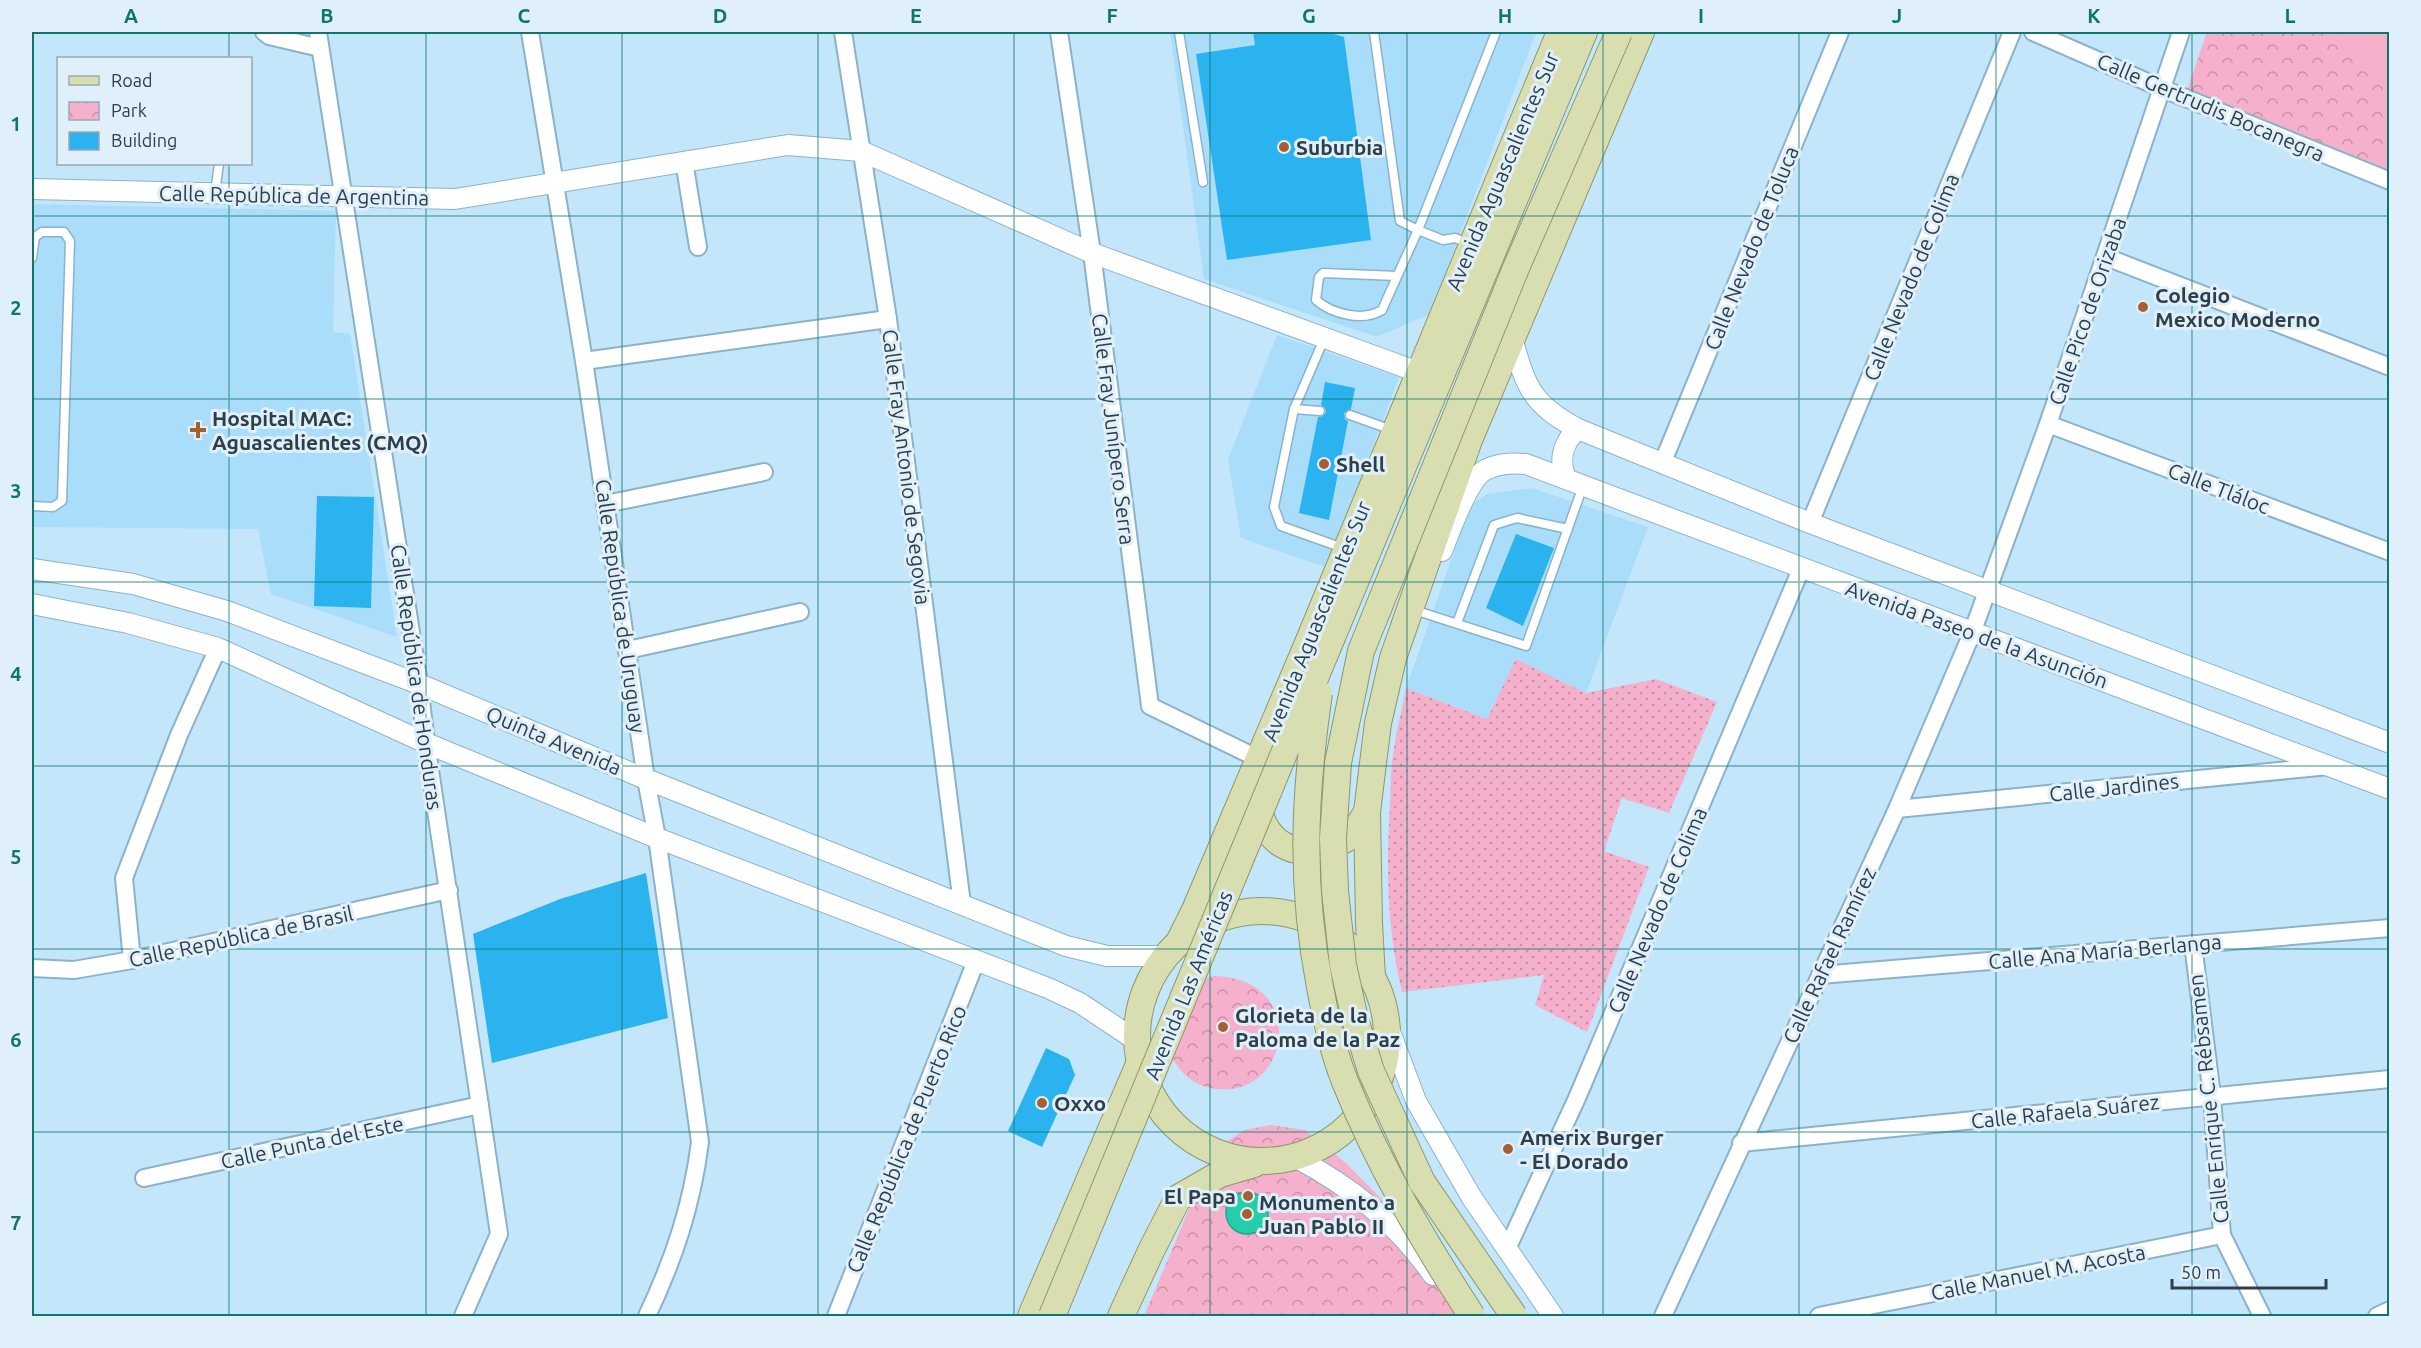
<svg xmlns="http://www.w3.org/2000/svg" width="2421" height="1348" font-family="Ubuntu,sans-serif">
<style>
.built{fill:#aaddfa}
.grass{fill:url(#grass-dots)}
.park{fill:url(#park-crowns)}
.pitch{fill:#f5b0cb}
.water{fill:#23cfaa;stroke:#26a48d;stroke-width:1.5}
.building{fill:#2ab3ef}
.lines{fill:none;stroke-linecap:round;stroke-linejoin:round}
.service-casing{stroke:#8ab3cb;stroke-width:11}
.minor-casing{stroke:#8ab3cb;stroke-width:20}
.tertiary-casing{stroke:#8ab3cb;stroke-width:22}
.primary-casing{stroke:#8d986b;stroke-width:28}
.service{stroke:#fff;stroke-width:8}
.minor{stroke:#fff;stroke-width:16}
.tertiary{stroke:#fff;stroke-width:20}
.primary{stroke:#d9deb1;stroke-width:26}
.primary-bridge-casing{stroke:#8d986b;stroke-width:28;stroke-linecap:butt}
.primary-bridge{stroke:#d9deb1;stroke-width:26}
.grid{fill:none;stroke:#0f766e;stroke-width:1.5;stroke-opacity:0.55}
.poi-dot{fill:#a46030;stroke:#e0f0fa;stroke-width:2}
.labels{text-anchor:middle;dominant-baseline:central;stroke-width:6;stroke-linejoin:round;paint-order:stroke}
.street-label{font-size:21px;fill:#2e3f49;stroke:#e0f0fa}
.poi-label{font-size:21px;font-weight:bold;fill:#2e3f49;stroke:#e0f0fa;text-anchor:start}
.neatline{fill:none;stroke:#0f766e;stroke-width:2}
.grid-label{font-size:20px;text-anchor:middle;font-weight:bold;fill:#0f766e}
</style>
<defs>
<pattern id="grass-dots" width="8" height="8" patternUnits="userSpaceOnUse" patternTransform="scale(1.5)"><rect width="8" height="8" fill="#f5b0cb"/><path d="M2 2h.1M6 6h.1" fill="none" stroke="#c791a7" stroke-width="1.8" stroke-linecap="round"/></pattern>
<pattern id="park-crowns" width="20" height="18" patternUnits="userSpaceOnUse" patternTransform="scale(1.5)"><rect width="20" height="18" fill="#f5b0cb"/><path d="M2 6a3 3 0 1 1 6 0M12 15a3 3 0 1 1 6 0" fill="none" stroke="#c791a7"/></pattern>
</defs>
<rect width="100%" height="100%" fill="#c4e6fa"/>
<!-- built -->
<g class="built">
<polygon points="1170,32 1536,32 1430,314 1377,337 1204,279"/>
<polygon points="32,204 336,211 333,332 350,334 397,637 271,594 258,529 32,527"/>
<polygon points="1277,335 1399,377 1328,568 1241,538 1228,459"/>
<polygon points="1532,488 1648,527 1586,693 1516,659 1488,719 1406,688 1470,506 1487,494"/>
</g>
<!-- grass -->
<path class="grass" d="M1516,659L1586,693L1656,679L1717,702L1669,813L1622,798L1604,851L1649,867L1587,1032L1535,1005L1544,975L1402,992C1387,931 1386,868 1390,805C1391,789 1390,772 1393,755C1396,733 1402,710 1406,688L1487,719Z"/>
<!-- park -->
<g class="park">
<polygon points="2207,32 2389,32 2389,177 2186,93"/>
<path d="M1214,976C1309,978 1291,1096 1218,1089C1192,1087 1178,1071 1168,1049L1195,982Z"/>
<polygon points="1271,1125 1305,1130 1347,1164 1416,1234 1472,1316 1144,1316 1214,1150 1244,1130"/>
</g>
<!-- pitch -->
<polygon class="pitch" points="2346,32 2389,32 2389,94 2338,39"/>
<!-- water -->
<circle class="water" cx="1247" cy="1213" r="21"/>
<!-- building -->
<g class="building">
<polygon points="1253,32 1327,32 1344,37 1371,240 1227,260 1196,54 1255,45"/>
<polygon points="1325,382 1355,388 1351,409 1344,413 1345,419 1348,421 1329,520 1299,513 1318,417 1323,416 1326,412 1325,408 1321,405"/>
<polygon points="317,496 374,497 371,608 314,606"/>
<polygon points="1516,534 1554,548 1523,626 1486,608"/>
<polygon points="646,873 668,1018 492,1063 473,934 560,899"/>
<polygon points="1046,1048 1069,1059 1075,1075 1042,1147 1008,1131"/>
</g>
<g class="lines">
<defs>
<g id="service">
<polyline points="1179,32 1203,182"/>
<path d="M1374,32L1400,221L1418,230L1382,310C1363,322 1332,314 1316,300L1319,277L1323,273L1397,276"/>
<polyline points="215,192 219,164"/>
<polyline points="1471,244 1455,238 1443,240 1418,230 1496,32"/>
<polyline points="32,258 35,237 42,232 64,232 70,241 62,501 53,507 32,506"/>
<polyline points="1324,339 1294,409 1274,507 1281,526 1343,548"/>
<polyline points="1294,409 1320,411"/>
<polyline points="1350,415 1392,430"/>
<polyline points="1411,609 1526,646 1583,486"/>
<polyline points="1457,623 1494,525 1517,518 1568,529"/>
</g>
<g id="minor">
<polyline points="264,32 269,36 320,48"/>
<polyline points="318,32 419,684 426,743 499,1234 463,1316"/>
<path d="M530,32L584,361L646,779L657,838L700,1142C692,1205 674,1259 647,1316"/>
<polyline points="843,32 888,319 962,904"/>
<polyline points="1059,32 1092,253 1150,706 1259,759"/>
<polyline points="2033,32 2161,88 2390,181"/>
<polyline points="684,161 698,247"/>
<polyline points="2106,257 2390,367"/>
<polyline points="584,361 888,319"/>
<polyline points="2048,424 2390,552"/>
<polyline points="1662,464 1840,32"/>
<polyline points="605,504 764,472"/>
<polyline points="1810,523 2012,32"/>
<polyline points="628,650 800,612"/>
<polyline points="1897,809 2329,766"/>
<polyline points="2193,944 2212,1096 2222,1235 2262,1316"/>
<polyline points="132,960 124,878 179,735 218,648"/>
<polyline points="32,968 74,970 132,960 449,890"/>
<polyline points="1820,975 2390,928"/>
<polyline points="1741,1143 2390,1079"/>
<polyline points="144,1178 480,1105"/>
<polyline points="1507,1249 1577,1098 1801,569"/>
<polyline points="836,1316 976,961"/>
<polyline points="1663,1316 1897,809 1972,633 2048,424 2181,32"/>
<polyline points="1819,1316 2222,1235"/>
<polyline points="2377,1316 2390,1310"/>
</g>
<g id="tertiary">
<polyline points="32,189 455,199 788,145 861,151 1092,253 1418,372"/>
<path d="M1512,338C1526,387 1531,404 1578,429L1810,523L2390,743"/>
<path d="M1566,478C1558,460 1563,442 1578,429"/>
<path d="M1442,551C1450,532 1467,480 1485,470C1499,463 1511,463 1526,464L2390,789"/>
<polyline points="32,569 133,584 227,611 419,684 646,779 1066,946 1107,956 1166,956"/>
<polyline points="32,604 128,623 218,648 426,743 657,838 1048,988 1080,1003 1137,1041"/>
<polyline points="1386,1021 1416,1101 1472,1198 1553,1316"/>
<path d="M1295,1157C1351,1187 1396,1222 1433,1275"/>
</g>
<g id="primary">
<polyline points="1325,654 1584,32"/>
<path d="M1257,798C1261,841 1294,863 1334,844C1340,842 1346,840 1351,835C1357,829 1362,820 1367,812"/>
<circle cx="1262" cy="1036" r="125"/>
<polyline points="1179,942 1195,910 1310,638 1560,32"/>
<polyline points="1372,978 1369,923 1367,812 1378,723 1393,658 1469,440 1641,32"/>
<polyline points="1031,1316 1140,1062"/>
<polyline points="1121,1316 1151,1251 1178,1198 1220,1174 1254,1164"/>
</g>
</defs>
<!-- service casing -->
<use href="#service" class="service-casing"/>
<!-- minor casing -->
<use href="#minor" class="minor-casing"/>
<!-- tertiary casing -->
<use href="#tertiary" class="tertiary-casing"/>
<!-- primary casing -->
<use href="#primary" class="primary-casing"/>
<!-- service -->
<use href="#service" class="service"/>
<!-- minor -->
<use href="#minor" class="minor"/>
<!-- tertiary -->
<use href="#tertiary" class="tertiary"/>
<!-- primary -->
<use href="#primary" class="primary"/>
<defs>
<g id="primary-bridge">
<path d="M1319,693C1304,796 1300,884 1320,987C1326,1020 1333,1053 1346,1084C1379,1166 1424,1242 1472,1316"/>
<polyline points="1052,1316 1325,654"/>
<polyline points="1514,1316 1422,1182 1371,1071 1355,1019 1343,965 1335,891 1333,838 1338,763 1361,651 1516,268 1619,32"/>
</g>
</defs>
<!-- primary-bridge casing -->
<use href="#primary-bridge" class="primary-bridge-casing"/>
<!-- primary-bridge -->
<use href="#primary-bridge" class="primary-bridge"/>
</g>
<!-- grid -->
<path class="grid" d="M229,32V58M426,32V1316M622,32V1316M818,32V1316M1014,32V1316M1210,32V1316M1407,32V1316M1603,32V1316M1799,32V1316M1996,32V1316M2192,32V1316M229,164V1316M32,216H2390M32,399H2390M32,582H2390M32,766H2390M32,949H2390M32,1132H2390"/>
<!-- markers -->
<g class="poi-dot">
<circle cx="1284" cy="147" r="6"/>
<circle cx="2143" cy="307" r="6"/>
<path d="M195 421h6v6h6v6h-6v6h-6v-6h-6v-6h6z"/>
<circle cx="1324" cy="464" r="6"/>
<circle cx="1223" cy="1027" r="6"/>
<circle cx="1042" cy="1103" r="6"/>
<circle cx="1508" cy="1149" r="6"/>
<circle cx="1248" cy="1196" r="6"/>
<circle cx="1247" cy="1214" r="6"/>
</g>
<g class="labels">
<!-- street labels -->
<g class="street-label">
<text transform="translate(2211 107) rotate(23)">Calle Gertrudis Bocanegra</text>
<text transform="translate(1502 171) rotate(-67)">Avenida Aguascalientes Sur</text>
<text transform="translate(294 195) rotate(1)">Calle República de Argentina</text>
<text transform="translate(1751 248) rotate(-68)">Calle Nevado de Toluca</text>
<text transform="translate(1911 277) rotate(-68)">Calle Nevado de Colima</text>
<text transform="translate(2087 311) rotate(-71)">Calle Pico de Orizaba</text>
<text transform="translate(1114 429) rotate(83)">Calle Fray Junípero Serra</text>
<text transform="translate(907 467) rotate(83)">Calle Fray Antonio de Segovia</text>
<text transform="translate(2219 488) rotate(21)">Calle Tláloc</text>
<text transform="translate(621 606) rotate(82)">Calle República de Uruguay</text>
<text transform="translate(1316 621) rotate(-68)">Avenida Aguascalientes Sur</text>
<text transform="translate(1977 634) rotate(20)">Avenida Paseo de la Asunción</text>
<text transform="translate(417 677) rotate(82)">Calle República de Honduras</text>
<text transform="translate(554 740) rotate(23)">Quinta Avenida</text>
<text transform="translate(2114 787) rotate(-6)">Calle Jardines</text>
<text transform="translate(1657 910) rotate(-67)">Calle Nevado de Colima</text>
<text transform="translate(241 936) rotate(-12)">Calle República de Brasil</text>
<text transform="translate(2105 951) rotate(-5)">Calle Ana María Berlanga</text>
<text transform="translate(1829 955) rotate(-65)">Calle Rafael Ramírez</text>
<text transform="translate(1188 985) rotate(-68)">Avenida Las Américas</text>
<text transform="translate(2208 1099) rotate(-96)">Calle Enrique C. Rébsamen</text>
<text transform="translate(2065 1111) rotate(-6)">Calle Rafaela Suárez</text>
<text transform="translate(906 1139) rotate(-68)">Calle República de Puerto Rico</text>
<text transform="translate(312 1142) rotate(-12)">Calle Punta del Este</text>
<text transform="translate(2038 1272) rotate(-11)">Calle Manuel M. Acosta</text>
</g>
<!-- poi labels -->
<g class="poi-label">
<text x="1296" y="147">Suburbia</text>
<text x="2155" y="295">Colegio<tspan x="2155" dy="24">Mexico Moderno</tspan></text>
<text x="212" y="418">Hospital MAC:<tspan x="212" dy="24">Aguascalientes (CMQ)</tspan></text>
<text x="1336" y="464">Shell</text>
<text x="1235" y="1015">Glorieta de la<tspan x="1235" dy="24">Paloma de la Paz</tspan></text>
<text x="1054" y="1103">Oxxo</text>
<text x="1520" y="1137">Amerix Burger<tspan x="1520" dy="24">- El Dorado</tspan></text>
<text x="1236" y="1196" text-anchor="end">El Papa</text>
<text x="1259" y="1202">Monumento a<tspan x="1259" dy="24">Juan Pablo II</tspan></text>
</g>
</g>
<!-- border -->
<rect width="2421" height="1348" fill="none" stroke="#e0f0fa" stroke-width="66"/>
<!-- legend -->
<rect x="57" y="57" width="195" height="108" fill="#e0f0fa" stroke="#99a9b3" stroke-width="1.5"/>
<rect x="69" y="76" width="30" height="9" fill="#d9deb1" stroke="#99a9b3" stroke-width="1.5"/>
<text x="111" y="87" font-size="18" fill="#2e3f49">Road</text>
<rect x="69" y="102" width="30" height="18" fill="url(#park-crowns)" stroke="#99a9b3" stroke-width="1.5"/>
<text x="111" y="117" font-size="18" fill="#2e3f49">Park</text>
<rect x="69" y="132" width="30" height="18" fill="#2ab3ef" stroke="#99a9b3" stroke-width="1.5"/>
<text x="111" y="147" font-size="18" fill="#2e3f49">Building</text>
<!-- scale -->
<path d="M2172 1279v9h154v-9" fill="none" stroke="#2e3f49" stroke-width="3"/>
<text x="2181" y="1279" font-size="18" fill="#2e3f49" stroke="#e0f0fa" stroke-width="4.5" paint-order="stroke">50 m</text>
<rect x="33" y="33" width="2355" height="1282" class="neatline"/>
<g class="grid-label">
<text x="131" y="23">A</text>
<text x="327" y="23">B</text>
<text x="524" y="23">C</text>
<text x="720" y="23">D</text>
<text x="916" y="23">E</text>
<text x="1112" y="23">F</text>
<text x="1309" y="23">G</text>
<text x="1505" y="23">H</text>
<text x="1701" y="23">I</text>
<text x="1897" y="23">J</text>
<text x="2094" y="23">K</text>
<text x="2290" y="23">L</text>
<text x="16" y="131">1</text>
<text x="16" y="315">2</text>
<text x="16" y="498">3</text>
<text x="16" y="681">4</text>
<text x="16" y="864">5</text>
<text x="16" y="1047">6</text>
<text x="16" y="1230">7</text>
</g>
</svg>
